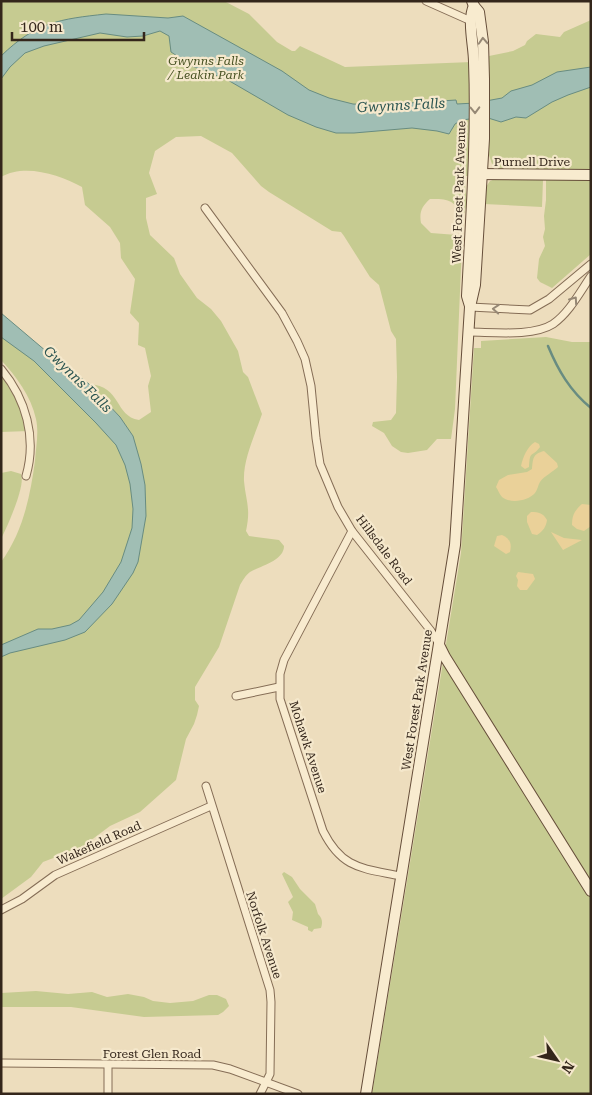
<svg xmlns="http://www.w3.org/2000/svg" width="592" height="1095" font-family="'Roboto Serif',serif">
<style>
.green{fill:#c6cb91}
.sand{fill:#ead199}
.water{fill:#a0beb4;stroke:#688c81}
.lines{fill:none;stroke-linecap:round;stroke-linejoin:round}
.stream{stroke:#688c81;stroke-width:2.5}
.street-casing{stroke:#856d56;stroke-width:9}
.secondary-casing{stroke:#664e3a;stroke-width:12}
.street{stroke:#f8ebcf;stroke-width:7}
.secondary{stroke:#f8ebcf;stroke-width:10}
.oneway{stroke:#968875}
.labels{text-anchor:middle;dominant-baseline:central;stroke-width:4.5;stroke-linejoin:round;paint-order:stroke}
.park-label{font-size:12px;font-style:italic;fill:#465021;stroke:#f5e8cc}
.street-label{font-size:12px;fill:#34261b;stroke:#f5e8cc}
.water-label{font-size:14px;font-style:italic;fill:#2a5450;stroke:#f5e8cc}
</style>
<rect width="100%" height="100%" fill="#edddbd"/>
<!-- green -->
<g class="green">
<path d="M1,1H224L249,14L277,42L292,51H295L300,46L345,67L472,62L471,176H464C465,189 469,204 463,216C453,199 448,199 430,199C422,206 419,212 421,223L431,233L457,235L460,237L462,244L455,409L451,439H437L427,450L408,453L401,452L392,446L384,433L372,426L373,422L391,420L396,413L397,377L396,339L391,331L379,285L370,277L344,236L341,232L332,231L269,192L261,186L232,153L201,136L176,137L155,151L149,173L157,194L146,198V218L150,235L174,258L180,274L197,298L211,309L221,321L238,351L243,372L248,377L262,414C255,435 243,459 244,481C246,502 251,508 246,531L249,536L279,540L284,546C284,561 260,566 250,572C245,576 243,580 240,585L219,647L195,687V700L199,706L197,715L194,724L186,739L176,780L140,812L110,826L82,847L43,862L31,877L1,899V562C23,532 30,497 35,461C36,446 39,433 36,419C31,396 16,376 1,360V331L38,365L133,436L120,417L89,384C122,386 114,416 139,420L151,412L148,386L151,376L145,348L138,345L139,323L130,313L135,279L121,258L120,243L110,227L85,205L82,187C60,175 25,163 1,177Z"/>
<polygon points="591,20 591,171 496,168 492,164 489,155 489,56 513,51 525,45 527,41 536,34 560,37 564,32"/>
<polygon points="546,178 591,179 591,254 552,288 540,282 537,278 539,259 545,246 543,237 545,229 544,216 546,200"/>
<polygon points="495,179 543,180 542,207 484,204 486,187 490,181"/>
<polygon points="546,337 572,342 591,342 591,1094 372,1094 461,553 474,348 481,348 481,341"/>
<polygon points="1,375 18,397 29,431 1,432"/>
<path d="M11,471L21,474C26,485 7,527 1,539V473Z"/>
<path d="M284,872L292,877L300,889L315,904L318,914C322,918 323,922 321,928L314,929L312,932L308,930V927L292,920L293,912L288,902L293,897L282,874Z"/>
<polygon points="36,991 68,994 92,992 107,997 128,994 144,997 153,1001 170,1003 193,1001 209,995 217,995 226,999 229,1006 223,1012 218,1015 144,1017 71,1007 1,1007 1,993"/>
</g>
<!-- sand -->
<g class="sand">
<path d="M535,442L539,444L540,447C532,458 530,449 529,467L525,469L521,466C523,457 527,447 535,442Z"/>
<path d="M544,451L557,463L558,467C553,472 544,476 540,482C538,485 538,489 535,493C528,501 511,504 502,497C500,495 498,490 496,487L499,480L508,475L527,472L532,469C533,458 533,454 544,451Z"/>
<path d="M582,504L591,505V526L584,531L577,529L572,525C572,516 574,511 582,504Z"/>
<path d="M531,512C539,512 543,513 547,520C546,527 543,531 537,535L532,534L527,522V516Z"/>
<polygon points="551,532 564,538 582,540 563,550"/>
<path d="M502,535C510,539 512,543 510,552L506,554L494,546L497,536Z"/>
<polygon points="518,572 533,574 535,579 527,590 520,590 517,586 518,580 516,576"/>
</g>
<!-- water -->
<g class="water">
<path d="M106,14L168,18L183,16L282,71L309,90L329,98L353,104L378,105L456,100L457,104L475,103L502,98L511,91L532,85L557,72L591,67V87L568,95L552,102L526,118L516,117L501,122L485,117L462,120L455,124L449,134L437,131L412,128L354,133H336L316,127L288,115L226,79L194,67L171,52L169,36L160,31L143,36L127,37L100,33L44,46L25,53L10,67L1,79V56C36,22 60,19 106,14Z"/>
<polygon points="1,313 53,357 89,384 120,417 133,436 141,464 145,485 146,516 138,562 133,573 112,604 85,632 65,640 10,653 1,657 1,645 38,629 52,629 70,625 79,620 103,592 121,562 132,528 133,509 130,484 125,465 116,445 96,423 34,361 1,337"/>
</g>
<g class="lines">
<!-- stream -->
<path class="stream" d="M548,346C558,370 570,391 591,408"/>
<defs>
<g id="street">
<polyline points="426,1 471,21"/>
<polyline points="205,208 282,313 297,341 305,359 311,386 316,438 320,464 338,507 352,531 431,631 439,644"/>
<polyline points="470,307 530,310 549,299 591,264"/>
<path d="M469,332C492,332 533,337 553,324C569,313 580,292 591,276"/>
<path d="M1,369C26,399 37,438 26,476"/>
<path d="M352,531L284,660L280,674V699L323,831C342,869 362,868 400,876"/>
<polyline points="236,696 279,687"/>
<polyline points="206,786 270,990 271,1002 270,1074 260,1094"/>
<polyline points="1,910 22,899 55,875 211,806"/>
<polyline points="1,1063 213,1065 230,1069 298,1094"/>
<polyline points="108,1094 108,1065"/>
</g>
<g id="secondary">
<polyline points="475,174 591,175"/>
<path d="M470,306L467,296C471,218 477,140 474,62C474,46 467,20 474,6"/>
<polyline points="439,645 445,657 591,891"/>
<polyline points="366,1094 455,545 470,307 475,285 484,139 484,79 483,42 479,12 474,6 472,1"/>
</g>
</defs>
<!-- street casing -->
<use href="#street" class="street-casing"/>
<!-- secondary casing -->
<use href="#secondary" class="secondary-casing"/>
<!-- street -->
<use href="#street" class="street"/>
<!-- secondary -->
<use href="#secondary" class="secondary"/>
</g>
<!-- one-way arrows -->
<defs><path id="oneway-chevron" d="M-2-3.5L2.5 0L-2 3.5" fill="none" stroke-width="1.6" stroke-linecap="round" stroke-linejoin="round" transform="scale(1.25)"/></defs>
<g class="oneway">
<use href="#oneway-chevron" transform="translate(483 41) rotate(-93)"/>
<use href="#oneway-chevron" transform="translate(475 110) rotate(89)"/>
<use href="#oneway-chevron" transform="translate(574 300) rotate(-55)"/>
<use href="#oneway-chevron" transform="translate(496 309) rotate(-176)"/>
</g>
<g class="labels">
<!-- park labels -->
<g class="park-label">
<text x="206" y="61">Gwynns Falls<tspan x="206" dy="14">/ Leakin Park</tspan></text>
</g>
<!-- street labels -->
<g class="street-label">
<text x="532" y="162">Purnell Drive</text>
<text transform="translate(459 192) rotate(-88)">West Forest Park Avenue</text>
<text transform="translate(384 550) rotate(53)">Hillsdale Road</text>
<text transform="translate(417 700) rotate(-81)">West Forest Park Avenue</text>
<text transform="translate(308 747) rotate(72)">Mohawk Avenue</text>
<text transform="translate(99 843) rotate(-24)">Wakefield Road</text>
<text transform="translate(264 935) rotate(72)">Norfolk Avenue</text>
<text x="152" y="1054">Forest Glen Road</text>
</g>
<!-- water labels -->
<g class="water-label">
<text transform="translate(401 105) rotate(-3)">Gwynns Falls</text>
<text transform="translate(78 379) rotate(44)">Gwynns Falls</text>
</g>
</g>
<!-- border -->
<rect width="592" height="1095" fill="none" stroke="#34261b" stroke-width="5"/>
<!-- north arrow -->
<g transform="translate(557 1060) rotate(124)" stroke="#f5e8cc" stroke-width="4" paint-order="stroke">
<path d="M0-4L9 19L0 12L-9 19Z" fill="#34261b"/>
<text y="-8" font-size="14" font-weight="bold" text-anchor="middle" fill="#34261b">N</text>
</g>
<!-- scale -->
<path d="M12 32v8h132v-8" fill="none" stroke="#34261b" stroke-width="2.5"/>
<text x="20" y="32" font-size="15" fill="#34261b" stroke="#f5e8cc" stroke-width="4" paint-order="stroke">100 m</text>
</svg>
